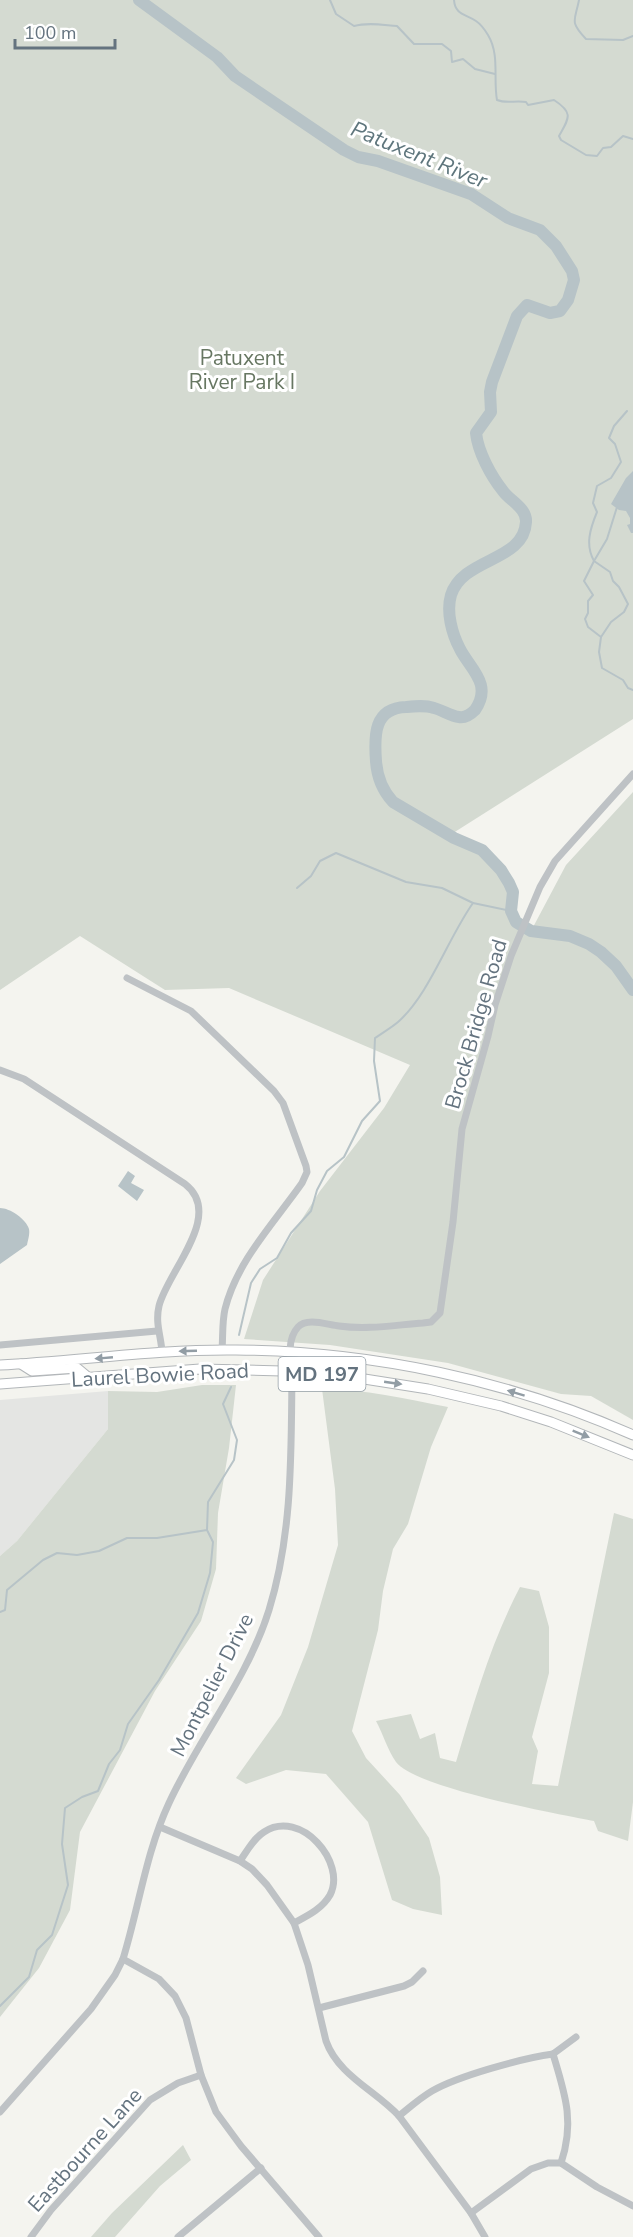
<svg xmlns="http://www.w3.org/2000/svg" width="633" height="2237" font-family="'Nunito Sans',sans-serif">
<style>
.built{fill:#e4e5e3}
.green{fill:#d4dad1}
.water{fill:#b7c3c7}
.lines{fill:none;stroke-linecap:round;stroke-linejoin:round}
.stream{stroke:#b7c3c7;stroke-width:2}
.river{stroke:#b7c3c7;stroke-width:12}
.major-casing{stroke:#b2b6b9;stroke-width:11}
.minor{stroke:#bec2c5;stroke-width:7}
.major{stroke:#fff;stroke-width:9}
.oneway{fill:#929da5}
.labels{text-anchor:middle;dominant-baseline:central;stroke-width:6;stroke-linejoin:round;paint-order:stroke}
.shield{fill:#fff;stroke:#929da5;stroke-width:1.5}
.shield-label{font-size:20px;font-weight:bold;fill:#64737f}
.park-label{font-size:21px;fill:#677762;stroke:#fff}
.street-label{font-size:21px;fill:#64737f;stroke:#fff}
.water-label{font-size:22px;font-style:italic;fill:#5f767d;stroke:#fff}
</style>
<rect width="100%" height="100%" fill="#f4f4ef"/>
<!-- built -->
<polygon class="built" points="108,1391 108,1429 17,1541 0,1556 0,1400"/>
<!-- green -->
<g class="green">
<polygon points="0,0 633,0 633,719 450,835 482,850 501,870 513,892 513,918 531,931 566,865 633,792 633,1420 591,1396 561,1394 448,1363 330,1345 244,1339 263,1280 320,1191 384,1108 410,1065 229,988 165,990 80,936 0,990"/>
<polygon points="202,1385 236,1385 229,1448 218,1513 216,1569 201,1621 155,1691 80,1832 70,1910 39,1968 0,2017 0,1556 17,1541 108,1429 108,1391 157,1392"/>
<path d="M322,1389C364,1389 406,1399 448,1407L431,1447L408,1524L393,1549L383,1591L378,1630L352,1731L366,1758L400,1795L429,1838L440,1877L442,1915L413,1909L392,1900L368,1822L326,1774L286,1770L246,1784L236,1778L281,1715L308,1647L338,1545L335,1489Z"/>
<path d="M614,1513L633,1519V1802L628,1841L598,1831L594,1821C558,1814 415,1788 396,1762C388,1751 383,1734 376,1721L411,1714L420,1739L435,1733L440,1758L456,1762C474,1702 491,1642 520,1587L539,1591L549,1627V1673L532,1737L538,1751L532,1784L558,1786Z"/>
<polygon points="183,2145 191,2160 160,2186 115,2237 91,2237 112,2213"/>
</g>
<!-- water -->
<g class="water">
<polygon points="633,471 633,533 631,533 627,525 630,524 630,518 626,511 619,510 611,504 626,478"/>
<polygon points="128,1171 135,1176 131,1183 144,1190 137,1201 118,1186"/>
<path d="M0,1208C10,1208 26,1219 29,1229C30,1234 28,1240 27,1245L0,1264Z"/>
</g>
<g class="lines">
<!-- stream -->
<g class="stream">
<path d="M330,0L336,14L354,26C368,22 383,25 397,26L414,44H442L451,51L452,62L463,59L475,69L495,74"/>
<path d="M454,0C455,15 466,14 476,21C482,25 485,30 488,35C500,55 493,78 497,100C507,104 515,100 526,102L528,105L554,100C574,113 569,118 559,136L561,140L586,155L597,156L603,148L611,147L623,136L633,139"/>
<path d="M579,0C575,21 569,21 586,39L623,40L633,36"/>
<path d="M627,411L614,426L609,438L615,444L621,462L611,478L597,486L593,503L597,512C590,529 585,545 594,561L584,581L593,595L588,601V613L585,619L588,627L601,637L599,652L602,668L623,680L628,688L633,690"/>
<polyline points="601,637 611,622 624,612 628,604 619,587 613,581 610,572 594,561 607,539 617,507"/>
<polyline points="297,888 311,876 320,861 336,853 406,882 442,888 473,903"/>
<path d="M239,1335L251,1283L260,1269L277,1258L291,1233L311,1211L317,1190L327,1171L344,1157L362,1121L380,1101L374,1061L375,1038C382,1033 391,1028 398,1022C429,995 448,938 473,903L511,911"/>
<polyline points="0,1612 5,1610 7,1590 43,1560 57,1553 77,1555 99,1551 127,1538 157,1538 207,1530 208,1502 234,1460 237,1440 223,1404 231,1387"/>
<polyline points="0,2006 29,1977 37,1950 52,1935 68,1885 62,1844 65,1808 82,1797 98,1791 109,1764 120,1750 128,1724 159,1680 198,1613 210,1573 213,1542 207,1530"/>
</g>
<!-- river -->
<path class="river" d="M139,0L217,57L235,76L344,150L358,157L378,161L471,194L508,218L540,230L556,246L572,271L574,280L568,300L560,311L550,313L527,305L517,316L492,382L490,392L491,412L476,433C478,452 491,476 503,491C510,501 527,508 526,522C524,562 463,557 451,595C446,612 452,634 460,649C470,669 493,684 475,710C471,714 465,718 459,717C451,716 442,710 434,708C425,705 416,706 406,707C374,708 374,735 376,761C377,777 382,790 393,802L454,838L482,850L501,870L509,883L513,892L511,911L516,922L531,931L570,936L589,944L601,952L616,966L633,990"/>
<defs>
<g id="major">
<polyline points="21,1364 32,1371 77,1368 89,1378"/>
<path d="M0,1365C78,1361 157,1349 236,1350C371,1351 509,1380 633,1435"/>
<polyline points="0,1384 200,1369 282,1371 358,1378 428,1389 501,1406 551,1422 633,1455"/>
</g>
</defs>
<!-- major casing -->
<use href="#major" class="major-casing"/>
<!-- minor -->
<g class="minor">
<path d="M127,978L191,1011L274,1091L283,1103L306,1166L307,1172L302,1183C274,1223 237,1261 225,1309C222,1322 223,1337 222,1350"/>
<path d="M0,1070L24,1079L185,1184C225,1215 167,1272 159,1306C155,1323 161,1336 162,1352"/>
<polyline points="0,1345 157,1331"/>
<path d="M160,1827L240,1861L252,1869L267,1885L294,1923L308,1965L326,2041C338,2075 376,2091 399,2116L471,2213L485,2237"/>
<path d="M240,1861C247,1851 253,1839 264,1832C301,1808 347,1863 330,1895C322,1909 307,1916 294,1923"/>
<polyline points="123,1959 159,1979 175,1996 186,2018 201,2075 216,2112 241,2146 319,2237"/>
<polyline points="319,2008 404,1986 412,1982 423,1971"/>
<path d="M553,2054C565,2094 575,2122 561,2163"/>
<polyline points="553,2054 576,2037"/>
<path d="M0,2112L91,2009L115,1975L123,1959C139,1907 146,1852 169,1803C199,1738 248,1678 269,1610C293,1532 291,1452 292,1372C290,1358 287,1339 298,1327C307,1317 328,1325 339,1326C367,1330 395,1325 423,1323L431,1322L440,1313L453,1222L462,1129L488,1036L495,1005L511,956L540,887L555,861L633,774"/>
<path d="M399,2116C410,2107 420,2098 432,2091C458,2076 523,2058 553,2054"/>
<polyline points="471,2213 531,2169 548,2163 561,2163 597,2187 633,2206"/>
<polyline points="31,2237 51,2210 150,2100 178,2083 201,2075"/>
<polyline points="178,2237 261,2168"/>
</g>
<!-- major -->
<use href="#major" class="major"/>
</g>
<!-- one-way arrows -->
<defs><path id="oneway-solid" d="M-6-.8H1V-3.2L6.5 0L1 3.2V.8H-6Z" transform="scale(1.5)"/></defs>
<g class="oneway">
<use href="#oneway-solid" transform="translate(188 1351) rotate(178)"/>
<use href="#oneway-solid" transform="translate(104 1358) rotate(175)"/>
<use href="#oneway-solid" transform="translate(393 1383) rotate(8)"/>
<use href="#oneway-solid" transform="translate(516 1393) rotate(-163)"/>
<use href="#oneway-solid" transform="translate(581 1434) rotate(22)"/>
</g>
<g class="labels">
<!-- shield labels -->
<rect class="shield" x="278.5" y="1357" width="87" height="34" rx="4.5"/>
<g class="shield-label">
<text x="322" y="1374">MD 197</text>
</g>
<!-- park labels -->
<g class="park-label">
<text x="242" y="358">Patuxent<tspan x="242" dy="24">River Park I</tspan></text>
</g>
<!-- street labels -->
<g class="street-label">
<text transform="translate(476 1024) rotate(-74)">Brock Bridge Road</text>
<text transform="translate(160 1375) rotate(-3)">Laurel Bowie Road</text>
<text transform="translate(212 1685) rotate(-63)">Montpelier Drive</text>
<text transform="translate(85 2150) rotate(-48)">Eastbourne Lane</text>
</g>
<!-- water labels -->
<g class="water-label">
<text transform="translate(419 155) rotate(22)">Patuxent River</text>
</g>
</g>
<!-- scale -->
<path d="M15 39v9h100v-9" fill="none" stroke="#64737f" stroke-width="3"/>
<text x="24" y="39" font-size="18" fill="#64737f" stroke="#ffffff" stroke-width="4.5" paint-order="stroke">100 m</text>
</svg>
